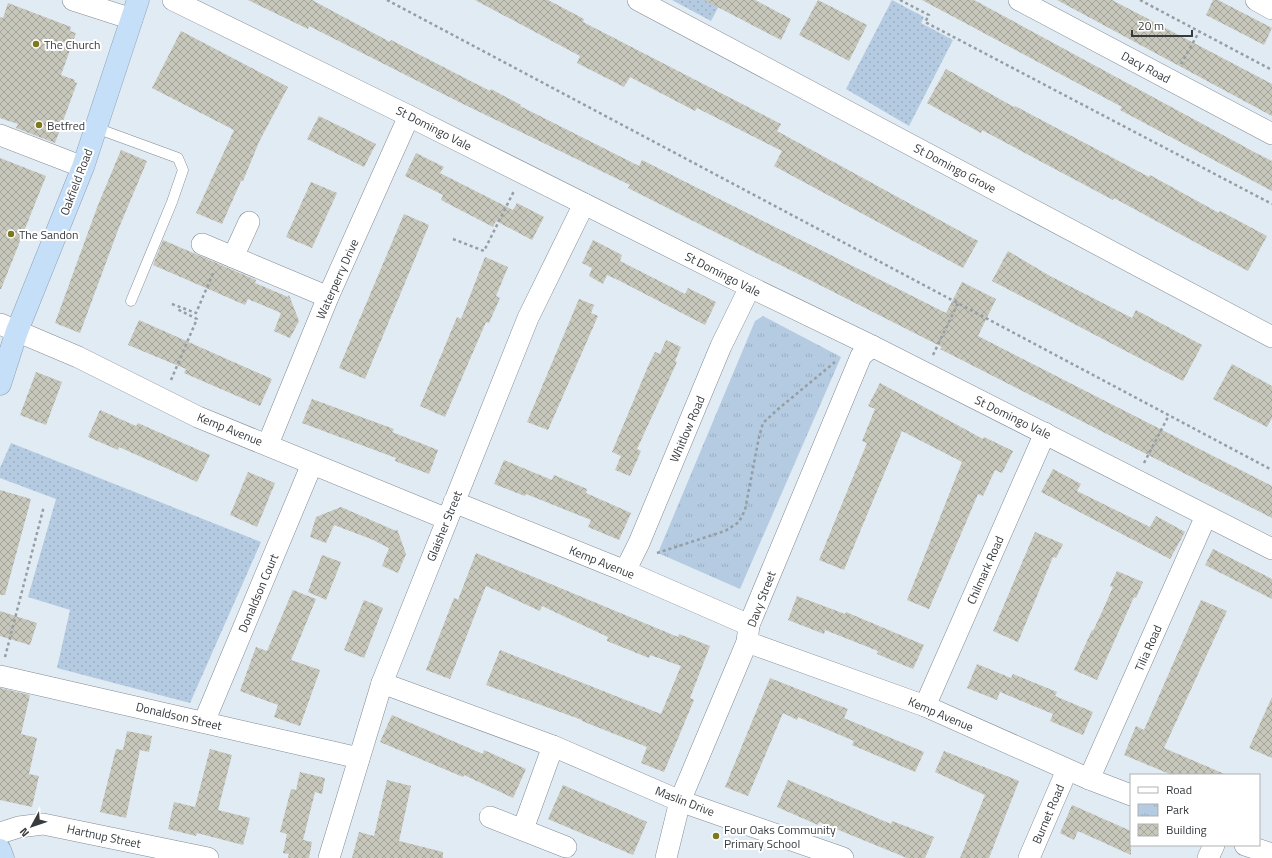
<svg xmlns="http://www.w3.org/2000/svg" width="1272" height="858" font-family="'Titillium Web',sans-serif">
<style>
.grass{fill:url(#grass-dots)}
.park{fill:url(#park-tufts)}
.building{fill:url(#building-cross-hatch)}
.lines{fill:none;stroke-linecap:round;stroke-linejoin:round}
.service-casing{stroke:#828b94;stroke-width:11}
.minor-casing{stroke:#828b94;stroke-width:22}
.trunk-casing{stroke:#8ba0b6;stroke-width:23}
.path{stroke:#969da3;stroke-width:2.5;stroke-dasharray:3 3;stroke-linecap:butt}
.service{stroke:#fff;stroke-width:10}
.minor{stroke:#fff;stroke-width:21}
.trunk{stroke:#c6dff8;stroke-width:22}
.poi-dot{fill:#7b781e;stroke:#fff;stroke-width:1.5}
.labels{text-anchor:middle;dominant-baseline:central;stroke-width:4;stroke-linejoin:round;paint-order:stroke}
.poi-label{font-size:12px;fill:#373b3e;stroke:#fff;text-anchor:start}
.street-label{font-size:12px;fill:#373b3e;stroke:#fff}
</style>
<defs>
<pattern id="grass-dots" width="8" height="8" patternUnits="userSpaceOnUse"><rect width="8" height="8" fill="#b4cbe1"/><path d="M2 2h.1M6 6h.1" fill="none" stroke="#9bafc2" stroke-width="1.8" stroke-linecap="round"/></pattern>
<pattern id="park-tufts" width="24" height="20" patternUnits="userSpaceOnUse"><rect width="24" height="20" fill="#b4cbe1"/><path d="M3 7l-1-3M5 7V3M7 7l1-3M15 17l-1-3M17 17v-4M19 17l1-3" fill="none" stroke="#9bafc2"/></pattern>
<pattern id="building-cross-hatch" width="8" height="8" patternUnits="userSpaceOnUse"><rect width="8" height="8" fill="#c7c7bb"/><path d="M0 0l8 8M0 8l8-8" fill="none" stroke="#a2a399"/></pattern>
</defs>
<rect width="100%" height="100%" fill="#e1ebf4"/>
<!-- grass -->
<g class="grass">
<polygon points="672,0 722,0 711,21"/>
<polygon points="892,0 924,17 921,23 953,40 909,126 846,89"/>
<polygon points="11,443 261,542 190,703 57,668 70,610 28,597 56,499 0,478 0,468"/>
</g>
<!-- park -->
<polygon class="park" points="763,316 841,357 740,589 658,553 755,321"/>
<!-- building -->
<g class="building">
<polygon points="248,0 312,0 390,42 391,40 490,91 491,89 521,105 520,106 639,166 642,160 946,313 962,282 996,299 978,336 1272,486 1272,518 940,349 942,347 628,188 630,185 459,102 309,26 308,29"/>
<polygon points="475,0 548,0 584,19 583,22 781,124 777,131 978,241 963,268 774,166 782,151 697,108 695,111 630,77 624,87 577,63 580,56"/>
<polygon points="704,0 755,0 791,19 781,40"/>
<polygon points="818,0 867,25 849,61 799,35"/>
<polygon points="922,0 974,0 1256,153 1272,161 1272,191 1120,110 1122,107"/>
<polygon points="1057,0 1112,0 1272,84 1272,116"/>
<polygon points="1213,0 1218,0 1272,28 1264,45 1206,15"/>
<polygon points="8,3 71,27 70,31 76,33 61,75 75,80 74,82 77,83 55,143 16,128 18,124 0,118 0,17 3,18"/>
<polygon points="181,31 288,87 259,142 243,181 241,181 222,224 196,213 234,130 152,88"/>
<polygon points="946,69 1014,107 1015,106 1149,177 1150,175 1219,213 1220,211 1267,236 1248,271 1114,198 1113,200 982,130 981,133 927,103"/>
<polygon points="319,116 376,144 364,167 307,139"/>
<polygon points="121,150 147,161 118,230 80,333 55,323 98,205"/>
<polygon points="416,153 444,167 440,173 513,210 517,203 544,217 532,240 496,221 493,227 441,200 443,195 405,176"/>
<polygon points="0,158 46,176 1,289 0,289"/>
<polygon points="311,182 337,193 312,248 286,237"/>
<polygon points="404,214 429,225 365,379 339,368"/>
<polygon points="163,240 256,280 255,283 288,297 289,295 299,321 290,338 274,331 281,313 248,299 245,305 153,265"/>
<polygon points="593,240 622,255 620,261 685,294 688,288 716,302 705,325 618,280 607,275 603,284 589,276 592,268 582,263"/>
<polygon points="1008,251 1050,276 1132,318 1136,310 1202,345 1183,381 992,281"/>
<polygon points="485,257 508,267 496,296 500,298 489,323 486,322 445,417 420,406 457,317 461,319"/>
<polygon points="579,299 594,305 591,313 598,316 548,430 527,422"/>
<polygon points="139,320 272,379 260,406 184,373 186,369 128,345"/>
<polygon points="666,340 681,347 675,361 677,362 637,449 641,451 630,476 615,470 621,456 612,452 649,364 655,352 660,354"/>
<polygon points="1232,364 1272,386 1272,418 1267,427 1213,399"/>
<polygon points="36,372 62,382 46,425 20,415"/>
<polygon points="880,383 983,439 984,437 1013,451 1002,473 995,470 983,496 978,494 929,609 907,600 962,462 902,431 844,570 819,560 867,443 862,441 875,409 868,406"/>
<polygon points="312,399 394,429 392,432 438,450 429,474 395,461 396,458 302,423"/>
<polygon points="100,410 136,426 138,423 210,455 197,482 119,447 118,450 88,437"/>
<polygon points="504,460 552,480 554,475 587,489 586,493 631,513 619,540 588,527 591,520 526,494 525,496 494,484"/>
<polygon points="1053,469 1081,484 1077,491 1150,527 1156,516 1185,532 1170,559 1041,492"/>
<polygon points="248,472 275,483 257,527 230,515"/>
<polygon points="0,490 31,499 5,595 0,595"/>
<polygon points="341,507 396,531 397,529 406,554 398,573 382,566 389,548 371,539 334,525 326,543 310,537 316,517"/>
<polygon points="1035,532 1063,544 1056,558 1053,557 1018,642 993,631"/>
<polygon points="1213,549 1272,579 1272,599 1205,565"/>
<polygon points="476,553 678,637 679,634 710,646 690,698 694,700 664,772 641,763 647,747 582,721 582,720 486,685 500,650 661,714 681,666 650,655 649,658 607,641 608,637 542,606 540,611 486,586 450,679 426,670 454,598 458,600"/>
<polygon points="322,555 341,562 326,600 308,592"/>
<polygon points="1117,571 1143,582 1136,598 1134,597 1097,680 1074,670 1092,630 1093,631 1101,614 1113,587 1110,586"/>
<polygon points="293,590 316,599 291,660 320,670 300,726 274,717 278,705 240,691 256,647 267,651"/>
<polygon points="797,596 845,614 846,612 924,645 913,669 877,654 878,651 825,630 824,634 788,620"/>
<polygon points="364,600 383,608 364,658 344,650"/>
<polygon points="1201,600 1227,611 1164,748 1227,775 1172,775 1124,755 1136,726 1144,730"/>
<polygon points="0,611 37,623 30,645 0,636"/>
<polygon points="977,664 1011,678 1013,674 1057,692 1055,696 1093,712 1083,735 1050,721 1053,714 1000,692 997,700 967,688"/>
<polygon points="770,678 848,709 844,718 924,752 915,772 852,745 854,741 798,717 797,720 783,713 748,796 725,787"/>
<polygon points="0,688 30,695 21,734 37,738 29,774 39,776 32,807 0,800"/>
<polygon points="1272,697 1272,758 1249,748"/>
<polygon points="392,715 483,754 484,750 526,769 513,798 464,775 463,777 380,742"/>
<polygon points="127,731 152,736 149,752 140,750 126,818 100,812 116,749 123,750"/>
<polygon points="210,749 232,755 218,810 250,818 243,845 197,833 196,836 168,829 174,802 195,807"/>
<polygon points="944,751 1019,781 989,858 960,858 985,795 935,772"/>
<polygon points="300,772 325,778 322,794 315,792 303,840 312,842 309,858 288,858 289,854 283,853 287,834 280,832 291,789 296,790"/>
<polygon points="387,780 411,786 399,841 443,852 443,858 352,858 359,832 374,836"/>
<polygon points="788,780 891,824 892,821 934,837 925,858 907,858 819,822 818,825 777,807"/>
<polygon points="563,785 647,822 633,855 548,819"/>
<polygon points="1072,805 1131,831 1131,855 1078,831 1074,840 1060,833"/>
</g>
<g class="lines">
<defs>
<polyline id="service" points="96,128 178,158 183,170 172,202 131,301"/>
<g id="minor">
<polyline points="73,0 132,19"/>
<polyline points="173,0 409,116 750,287 872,346 1272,549"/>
<polyline points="638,0 1272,337"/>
<polyline points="1019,0 1272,134"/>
<polyline points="1256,0 1272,9"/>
<polyline points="0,135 83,167"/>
<polyline points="202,244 328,297"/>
<polyline points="233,257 249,222"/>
<polyline points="0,324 78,357 198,417 447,519"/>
<polyline points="268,444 328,297 409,116"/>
<polyline points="454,502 625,571 749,625"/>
<polyline points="625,571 639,543 721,346 750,287"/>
<polyline points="747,642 925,706 1089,779 1131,795"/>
<polyline points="0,676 359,758"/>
<polyline points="382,683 553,746 680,801 843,858"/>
<polyline points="925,706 1045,433"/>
<polyline points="204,722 312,464"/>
<polyline points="1089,779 1206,516"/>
<polyline points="490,817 566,847"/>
<polyline points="523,829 553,746"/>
<polyline points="0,833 19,827 43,824 208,858"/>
<polyline points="1245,845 1272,854"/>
<polyline points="329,858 382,683 528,318 584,204"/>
<polyline points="666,858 680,801 747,642 749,625 861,356 872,346"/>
<polyline points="1029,858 1067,770"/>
<polyline points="1208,858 1214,845"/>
</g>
<g id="trunk">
<polyline points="0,384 17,331 83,167 138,0"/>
<polyline points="0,850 3,858"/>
</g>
</defs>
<!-- service casing -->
<use href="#service" class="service-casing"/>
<!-- minor casing -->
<use href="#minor" class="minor-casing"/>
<!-- trunk casing -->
<use href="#trunk" class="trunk-casing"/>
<!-- path -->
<g class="path">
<polyline points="387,0 1272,470"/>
<polyline points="900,0 929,15 925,22 1272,204"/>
<polyline points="1140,0 1272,70"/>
<polyline points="1181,64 1199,32"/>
<polyline points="453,239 484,251 514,191"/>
<polyline points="172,304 196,313 214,271"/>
<polyline points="933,355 958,303"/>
<polyline points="171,380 197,319 177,309"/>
<polyline points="1144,463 1169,415"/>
<polyline points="657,553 725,531 739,522 745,510 759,437 763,423 777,410 835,362"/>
<polyline points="5,657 44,506"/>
</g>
<!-- service -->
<use href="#service" class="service"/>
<!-- minor -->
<use href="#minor" class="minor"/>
<!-- trunk -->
<use href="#trunk" class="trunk"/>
</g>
<!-- markers -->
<g class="poi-dot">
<circle cx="36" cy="44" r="4"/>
<circle cx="39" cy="125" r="4"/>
<circle cx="11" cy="234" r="4"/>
<circle cx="716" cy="836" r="4"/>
</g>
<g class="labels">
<!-- poi labels -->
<g class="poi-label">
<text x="44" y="44">The Church</text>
<text x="47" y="125">Betfred</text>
<text x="19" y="234">The Sandon</text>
<text x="724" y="829">Four Oaks Community<tspan x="724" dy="14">Primary School</tspan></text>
</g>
<!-- street labels -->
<g class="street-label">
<text transform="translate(1146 67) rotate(28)">Dacy Road</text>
<text transform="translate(434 128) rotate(27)">St Domingo Vale</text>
<text transform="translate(955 168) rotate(28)">St Domingo Grove</text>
<text transform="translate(76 182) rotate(-69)">Oakfield Road</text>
<text transform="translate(723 274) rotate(27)">St Domingo Vale</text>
<text transform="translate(337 279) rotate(-66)">Waterperry Drive</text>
<text transform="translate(1013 417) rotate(26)">St Domingo Vale</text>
<text transform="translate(230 429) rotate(22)">Kemp Avenue</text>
<text transform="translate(687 429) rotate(-67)">Whitlow Road</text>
<text transform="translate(444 526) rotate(-68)">Glaisher Street</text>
<text transform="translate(602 562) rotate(22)">Kemp Avenue</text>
<text transform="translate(985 570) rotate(-66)">Chilmark Road</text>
<text transform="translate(258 593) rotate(-67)">Donaldson Court</text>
<text transform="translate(761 599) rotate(-69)">Davy Street</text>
<text transform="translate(1148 648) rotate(-66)">Tilia Road</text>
<text transform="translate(941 714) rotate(23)">Kemp Avenue</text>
<text transform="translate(179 716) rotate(13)">Donaldson Street</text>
<text transform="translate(685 801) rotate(21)">Maslin Drive</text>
<text transform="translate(1048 814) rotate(-67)">Burnet Road</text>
<text transform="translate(104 836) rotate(12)">Hartnup Street</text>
</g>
</g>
<!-- legend -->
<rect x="1130" y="774" width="130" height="72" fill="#ffffff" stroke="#afb1b2"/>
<rect x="1138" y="787" width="20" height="6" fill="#ffffff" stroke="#afb1b2"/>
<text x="1166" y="794" font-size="12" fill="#373b3e">Road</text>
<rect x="1138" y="804" width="20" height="12" fill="url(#park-tufts)" stroke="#afb1b2"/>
<text x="1166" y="814" font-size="12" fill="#373b3e">Park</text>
<rect x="1138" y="824" width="20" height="12" fill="url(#building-cross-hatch)" stroke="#afb1b2"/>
<text x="1166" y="834" font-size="12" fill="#373b3e">Building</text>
<!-- north arrow -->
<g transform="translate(32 826) rotate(230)" stroke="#ffffff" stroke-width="3" paint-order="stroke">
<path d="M0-3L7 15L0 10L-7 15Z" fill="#373b3e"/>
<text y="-6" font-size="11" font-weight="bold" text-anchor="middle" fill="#373b3e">N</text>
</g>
<!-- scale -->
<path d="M1132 30v6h60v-6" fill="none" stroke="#373b3e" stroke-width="2"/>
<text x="1138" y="30" font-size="12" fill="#373b3e" stroke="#ffffff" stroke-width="3" paint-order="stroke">20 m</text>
</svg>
